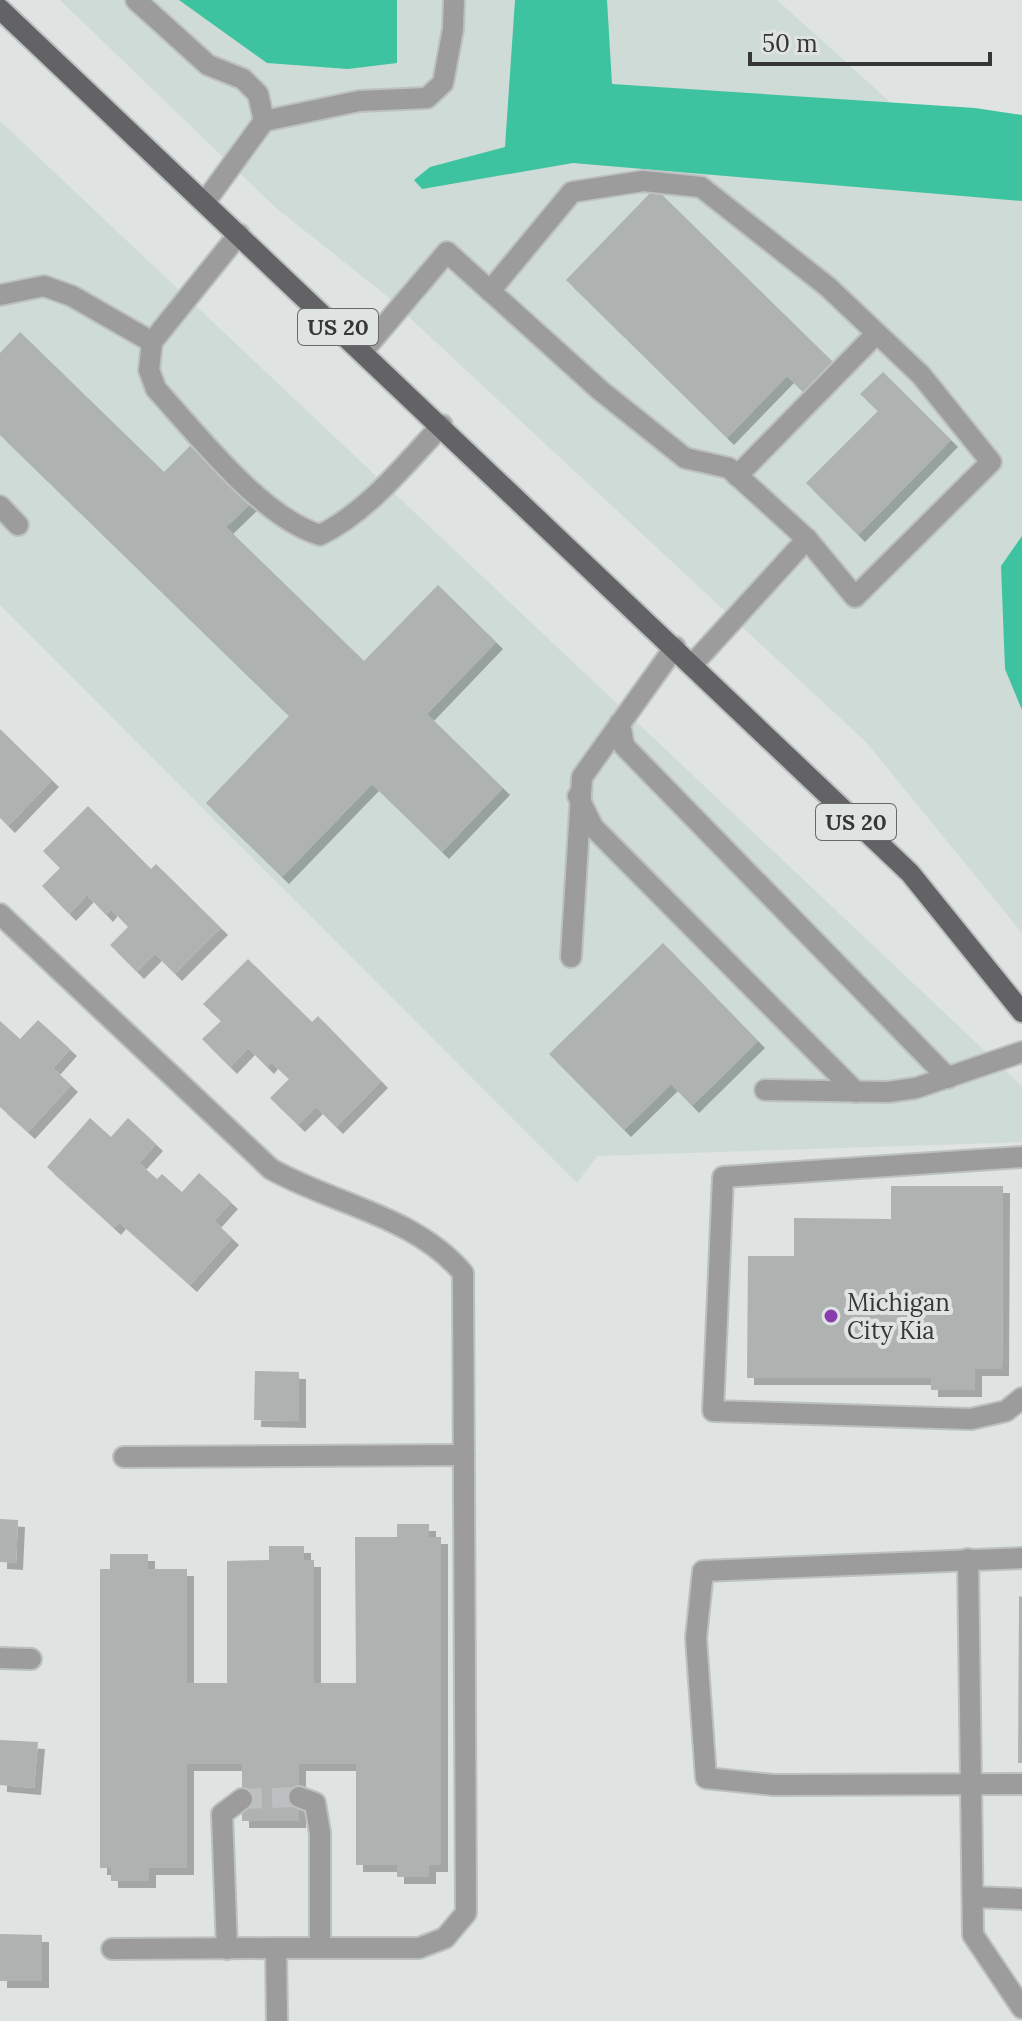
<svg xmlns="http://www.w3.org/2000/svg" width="1022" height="2021" font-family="Lora,serif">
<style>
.built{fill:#cedbd6}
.forest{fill:#3dc39f}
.building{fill:#aeb2b1;filter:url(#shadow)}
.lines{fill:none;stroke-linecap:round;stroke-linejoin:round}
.minor-tunnel{stroke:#bdc0c0;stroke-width:20;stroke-dasharray:20 10;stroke-linecap:butt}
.minor-casing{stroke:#bdc0c0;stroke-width:24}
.major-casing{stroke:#bdc0c0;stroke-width:24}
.minor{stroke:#9d9c9d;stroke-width:20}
.major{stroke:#636264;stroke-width:20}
.poi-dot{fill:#873dae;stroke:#dfe3e2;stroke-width:3}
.labels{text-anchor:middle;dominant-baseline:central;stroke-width:8;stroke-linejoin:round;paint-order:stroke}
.shield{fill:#dfe3e2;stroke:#686a6a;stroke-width:2}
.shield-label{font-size:22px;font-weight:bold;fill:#353636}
.poi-label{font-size:24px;fill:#353636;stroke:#dfe3e2;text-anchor:start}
</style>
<defs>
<filter id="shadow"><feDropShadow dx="7" dy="7" stdDeviation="0" flood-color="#0004"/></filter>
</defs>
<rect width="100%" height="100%" fill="#dfe3e2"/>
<!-- built -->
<g class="built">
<polygon points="60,0 777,0 911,121 1022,136 1022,933 866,742 382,292 276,208"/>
<polygon points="0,121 1022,1086 1022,1142 597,1156 577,1183 0,605"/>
</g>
<!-- forest -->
<g class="forest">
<polygon points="179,0 397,0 397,63 348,69 267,63"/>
<polygon points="515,0 607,0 612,84 975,108 1022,115 1022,201 573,163 422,189 414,180 430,167 505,147"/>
<polygon points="1022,536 1022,710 1005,669 1001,566"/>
</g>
<!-- building -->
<g class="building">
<polygon points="655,188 835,364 805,394 787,376 727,438 566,280"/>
<polygon points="20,332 164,472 190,446 250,504 226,527 364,661 438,585 496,642 427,714 503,788 442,852 372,784 282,877 206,803 289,716 0,435 0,353"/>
<polygon points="883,372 951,440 858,535 806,483 878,411 860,394"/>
<polygon points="0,729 52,780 8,826 0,818"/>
<polygon points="88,806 151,869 156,864 221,928 175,974 155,954 137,972 110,945 128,927 111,909 106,915 87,895 69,914 42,886 60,868 43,851"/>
<polygon points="663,943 758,1041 692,1106 671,1084 624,1130 549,1054"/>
<polygon points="248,959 312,1022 318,1016 381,1081 336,1127 316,1107 298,1125 270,1098 289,1079 271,1062 267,1067 248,1048 230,1067 202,1039 221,1021 203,1004"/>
<polygon points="38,1020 70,1049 53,1068 71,1085 28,1132 0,1107 0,1021 20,1039"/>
<polygon points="90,1118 111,1137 128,1118 156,1144 139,1163 157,1179 162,1174 182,1192 199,1173 231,1202 214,1221 232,1238 190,1285 119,1222 114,1228 47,1167"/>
<polygon points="891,1186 1003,1186 1002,1369 975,1369 975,1390 931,1390 931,1378 747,1378 748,1256 794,1256 794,1218 891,1219"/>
<polygon points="255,1371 299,1372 299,1421 254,1420"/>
<polygon points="0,1519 18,1520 16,1563 0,1562"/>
<polygon points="397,1524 429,1524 429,1537 441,1537 441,1865 429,1865 429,1877 397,1877 397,1865 356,1865 356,1764 299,1764 299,1821 242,1821 242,1764 187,1764 187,1868 149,1868 149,1881 111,1881 111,1868 100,1868 100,1569 110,1569 110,1554 148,1554 148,1569 187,1569 187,1683 227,1683 227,1561 269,1560 269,1546 304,1546 304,1560 314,1560 314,1683 356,1683 355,1537 397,1537"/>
<polygon points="1019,1596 1022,1597 1022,1763 1018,1763"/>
<polygon points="0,1740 38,1742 34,1788 0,1785"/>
<polygon points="0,1934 42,1935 42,1981 0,1981"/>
</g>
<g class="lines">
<!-- minor-tunnel -->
<polyline class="minor-tunnel" points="242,1799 299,1797"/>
<defs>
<g id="minor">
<polyline points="136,0 208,65 243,79 258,94 264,121 205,202"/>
<polyline points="264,121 359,101 427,98 443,83 453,29 454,0"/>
<path d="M239,234L152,342L149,370L156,389C198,435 261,517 320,535C369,511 405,464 442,425"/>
<polyline points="490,291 572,192 643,181 701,187 828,287 921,375 991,462 855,597 807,539"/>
<polyline points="0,295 44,286 72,296 152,342"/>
<polyline points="363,351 447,252 601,391 685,458 729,468 807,539 692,665"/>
<polyline points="737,476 876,334"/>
<polyline points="0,506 18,525"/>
<polyline points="620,723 624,746 948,1078"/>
<polyline points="578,796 593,827 856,1092"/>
<path d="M0,914L271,1169C335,1205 415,1216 463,1273L466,1913L445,1938L419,1948H276L277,2021"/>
<polyline points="571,957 582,777 675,647"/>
<polyline points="765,1090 888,1092 916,1088 1022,1052"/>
<polyline points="1022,1157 723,1177 713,1411 971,1419 1006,1411 1022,1398"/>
<polyline points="124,1457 464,1455"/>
<polyline points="1022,1558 703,1571 696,1638 706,1778 774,1785 1022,1784"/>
<polyline points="968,1559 973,1935 1022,2008"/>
<polyline points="0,1658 31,1659"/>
<polyline points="299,1797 315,1803 320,1833 320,1948"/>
<polyline points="973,1897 1022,1899"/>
<polyline points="112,1949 276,1948"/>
<polyline points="227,1949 222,1814 242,1799"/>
</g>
<polyline id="major" points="0,9 910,873 1022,1012"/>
</defs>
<!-- minor casing -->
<use href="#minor" class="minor-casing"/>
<!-- major casing -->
<use href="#major" class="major-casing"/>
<!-- minor -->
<use href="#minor" class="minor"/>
<!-- major -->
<use href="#major" class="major"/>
</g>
<!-- markers -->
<circle class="poi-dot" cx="831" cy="1316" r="8"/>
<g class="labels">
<!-- shield labels -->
<g class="shield">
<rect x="298" y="309" width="80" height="36" rx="6"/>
<rect x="816" y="804" width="80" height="36" rx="6"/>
</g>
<g class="shield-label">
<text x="338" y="327">US 20</text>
<text x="856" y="822">US 20</text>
</g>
<!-- poi labels -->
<g class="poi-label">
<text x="847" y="1302">Michigan<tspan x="847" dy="28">City Kia</tspan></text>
</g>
</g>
<!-- scale -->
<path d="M750 52v12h240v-12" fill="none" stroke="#353636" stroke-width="4"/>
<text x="762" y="52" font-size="24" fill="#353636" stroke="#dfe3e2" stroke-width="6" paint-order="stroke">50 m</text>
</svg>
